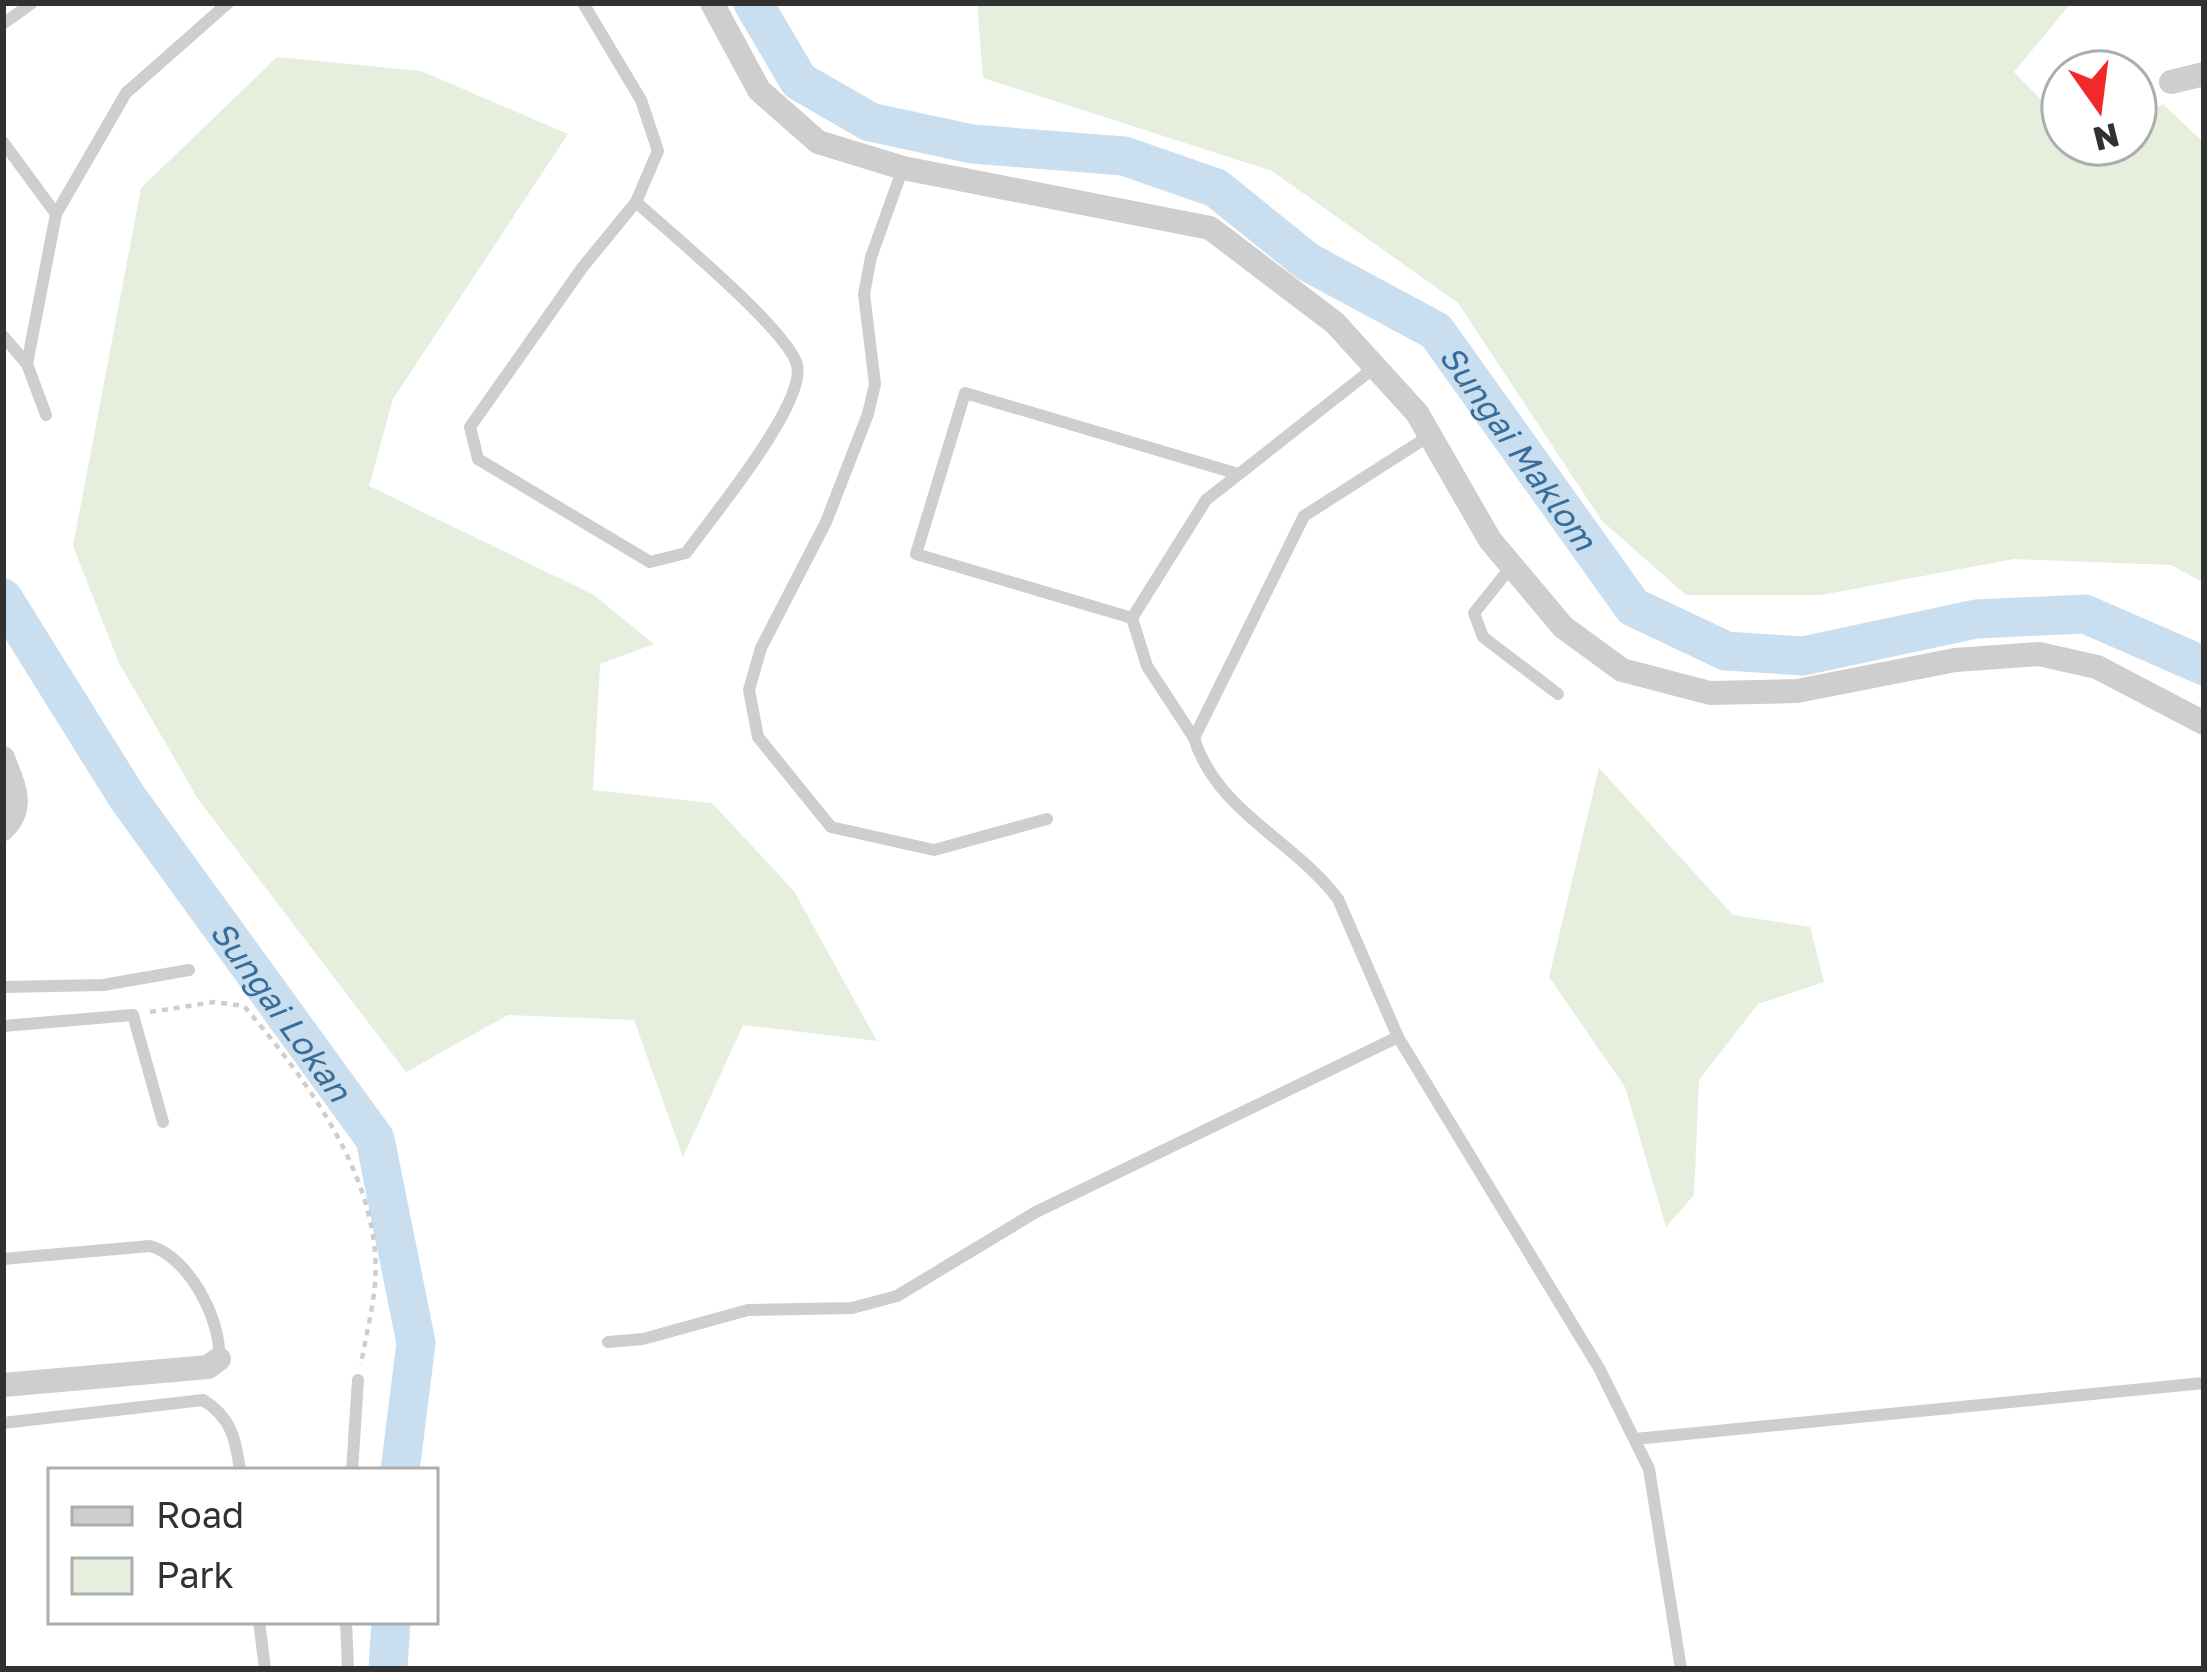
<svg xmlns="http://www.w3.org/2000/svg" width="2207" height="1672" font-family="'Golos Text',sans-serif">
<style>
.green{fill:#e6eede}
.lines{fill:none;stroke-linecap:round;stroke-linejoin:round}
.river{stroke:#c9deef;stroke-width:39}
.path{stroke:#cecece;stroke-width:4.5;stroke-dasharray:6 6;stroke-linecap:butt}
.lane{stroke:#cecece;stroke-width:12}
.street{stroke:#cecece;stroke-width:24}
.labels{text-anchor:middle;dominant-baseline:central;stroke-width:12;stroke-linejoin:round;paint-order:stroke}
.water-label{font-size:33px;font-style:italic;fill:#386d9a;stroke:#fff}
</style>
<rect width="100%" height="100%" fill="#fff"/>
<!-- green -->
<g class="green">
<polygon points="977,3 2071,3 2014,72 2063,122 2063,144 2135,144 2135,118 2163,104 2204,143 2204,583 2171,565 2014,559 1821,595 1686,595 1602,521 1458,303 1272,171 983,78"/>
<polygon points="277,57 421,71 568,134 393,399 369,486 594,595 654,644 600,664 593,790 712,803 794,891 877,1041 743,1025 683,1157 634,1020 508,1015 406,1072 198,799 119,663 73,546 141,188"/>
<polygon points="1599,768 1733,915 1810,927 1824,982 1758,1004 1699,1080 1694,1195 1666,1227 1625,1087 1549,977"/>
</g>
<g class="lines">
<!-- river -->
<g class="river">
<path id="s1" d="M753,3L799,81L870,122L972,144L1124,156L1216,188L1308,262L1436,331L1633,607L1726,651L1803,656L1976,619L2085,614L2204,666"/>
<path id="s2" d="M3,598L127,797L375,1139L416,1343L400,1471"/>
<polyline points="388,1669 391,1621"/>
</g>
<!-- path -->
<path class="path" d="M150,1012L214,1002L244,1006C307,1080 383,1181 375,1283C373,1311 365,1338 361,1365"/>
<!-- lane -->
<g class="lane">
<path d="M583,3L641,100L658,151L636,202L582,268L470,427L478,459L650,562L686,553C711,518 807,403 797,365C788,330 669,232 636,202"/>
<polyline points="3,24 32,3"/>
<polyline points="3,142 56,214"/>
<polyline points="903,168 871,257 864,294 875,384 868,414 826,522 761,648 749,690 758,737 831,827 934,850 1047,819"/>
<polyline points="3,336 27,364"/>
<polyline points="46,415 27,364 56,214 126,93 228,3"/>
<path d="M1429,436L1304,516L1194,738C1217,812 1295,841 1338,899L1398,1037L1599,1368L1649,1469L1681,1669"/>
<polyline points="1235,473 965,393 916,554 1132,618 1206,500 1375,367"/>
<polyline points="1511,567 1474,613 1483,637 1558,694"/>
<polyline points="1132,618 1147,666 1194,738"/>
<polyline points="3,987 103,985 189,970"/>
<polyline points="3,1026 133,1015 163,1122"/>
<path d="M3,1259L150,1246C188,1256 222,1320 219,1359"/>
<polyline points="608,1342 643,1339 748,1310 852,1308 897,1296 1036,1212 1398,1037"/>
<path d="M3,1423L203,1400C231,1417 236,1439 240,1471"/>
<polyline points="1635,1439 2204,1383"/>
<polyline points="352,1471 358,1380"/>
<polyline points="259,1621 265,1669"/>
<polyline points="346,1621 348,1669"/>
</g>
<!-- street -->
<g class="street">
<polyline points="712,3 759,90 818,142 903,168 1210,228 1335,323 1417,413 1490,540 1563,627 1622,670 1710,693 1797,691 1955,660 2039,654 2097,667 2204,723"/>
<polyline points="2171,82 2204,74"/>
<path d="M3,758C13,785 26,806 3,829"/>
<polyline points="3,1385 208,1367 219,1359"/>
</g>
</g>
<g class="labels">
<!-- water labels -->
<g class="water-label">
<text stroke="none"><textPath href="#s1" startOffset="933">Sungai Maklom</textPath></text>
<text stroke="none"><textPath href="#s2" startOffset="498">Sungai Lokan</textPath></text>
</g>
</g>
<!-- border -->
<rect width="2207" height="1672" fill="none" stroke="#313131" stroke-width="12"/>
<!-- legend -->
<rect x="48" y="1468" width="390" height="156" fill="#ffffff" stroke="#adadad" stroke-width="3"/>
<rect x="72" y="1507" width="60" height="18" fill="#cecece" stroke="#adadad" stroke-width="3"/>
<text x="156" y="1528" font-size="36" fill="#313131">Road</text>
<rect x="72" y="1558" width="60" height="36" fill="#e6eede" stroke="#adadad" stroke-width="3"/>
<text x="156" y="1588" font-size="36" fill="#313131">Park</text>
<!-- north arrow -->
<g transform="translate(2099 108) rotate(166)"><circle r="57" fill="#ffffff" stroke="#adadad" stroke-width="3"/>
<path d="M0-9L21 45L0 30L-21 45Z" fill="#f22929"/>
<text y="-18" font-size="33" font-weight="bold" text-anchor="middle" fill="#313131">N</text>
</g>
</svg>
